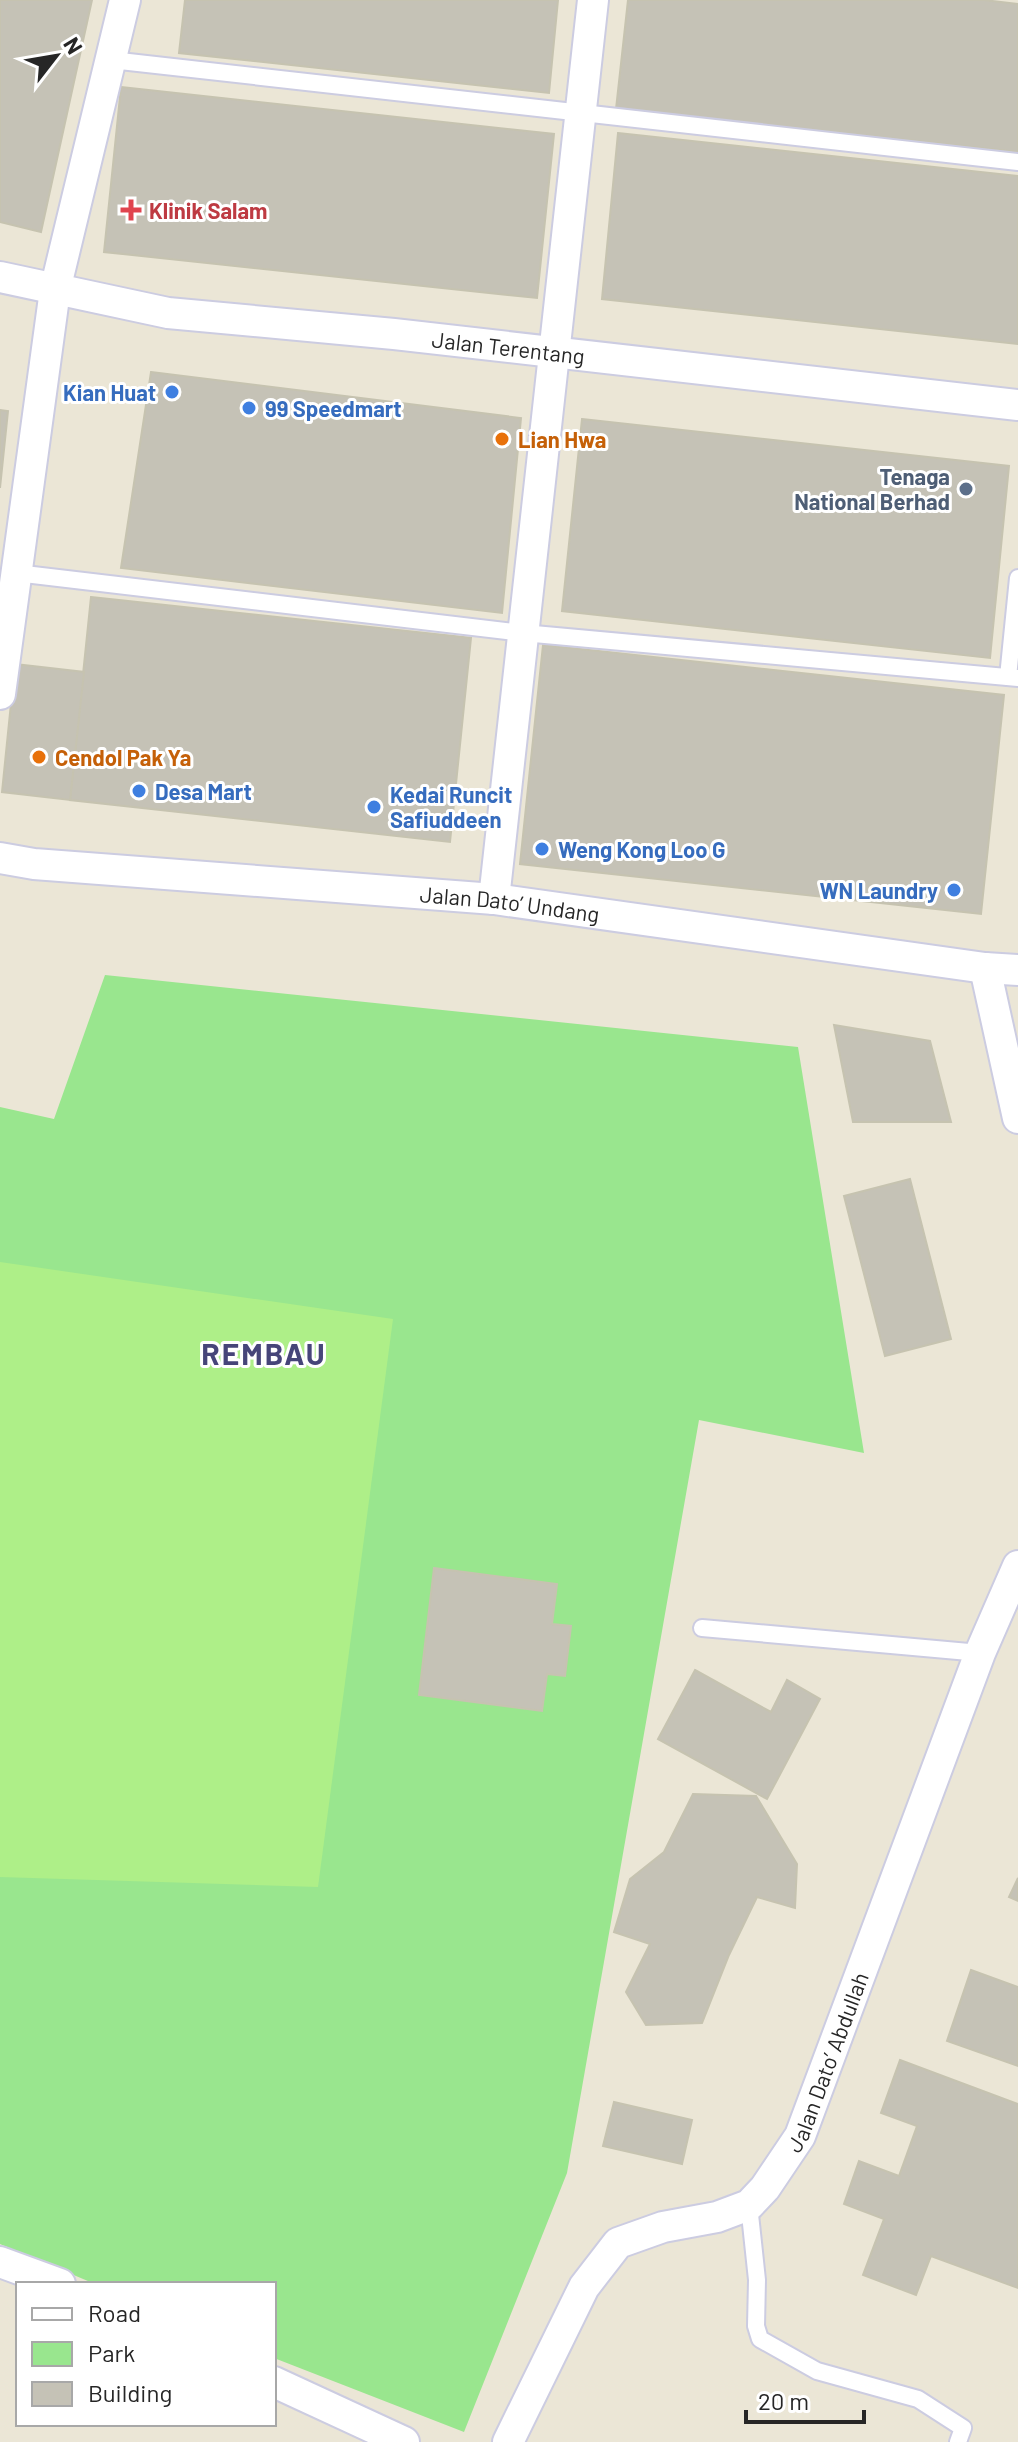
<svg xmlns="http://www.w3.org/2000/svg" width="1018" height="2442" font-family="Barlow,sans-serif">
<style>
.green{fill:#99e68e}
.pitch{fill:#aeef88}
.building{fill:#c5c2b6;stroke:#c6c3b0;stroke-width:2}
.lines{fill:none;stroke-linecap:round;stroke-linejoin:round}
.lane-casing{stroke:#cccce1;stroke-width:20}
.street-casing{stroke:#cccce1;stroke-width:34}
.lane{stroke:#fff;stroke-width:16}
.street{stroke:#fff;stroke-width:30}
.health-dot{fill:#e0444e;stroke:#fff;stroke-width:3}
.shop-dot{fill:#3f7fe0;stroke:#fff;stroke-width:3}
.food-dot{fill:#e8710a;stroke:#fff;stroke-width:3}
.service-dot{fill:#5c6f8a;stroke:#fff;stroke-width:3}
.labels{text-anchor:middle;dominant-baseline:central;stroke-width:6;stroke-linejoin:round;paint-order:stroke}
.health-label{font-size:22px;font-weight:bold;fill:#be3a42;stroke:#fff;text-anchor:start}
.street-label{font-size:22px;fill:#262626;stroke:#fff}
.shop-label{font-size:22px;font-weight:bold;fill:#366cbe;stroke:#fff;text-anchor:start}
.food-label{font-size:22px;font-weight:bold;fill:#c56008;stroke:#fff;text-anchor:start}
.service-label{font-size:22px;font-weight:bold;fill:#4e5e75;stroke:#fff;text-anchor:end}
.district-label{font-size:30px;font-weight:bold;letter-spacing:2px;fill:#464579;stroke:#fff}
</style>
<rect width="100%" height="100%" fill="#ebe6d6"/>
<!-- green -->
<polygon class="green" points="105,975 798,1047 864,1453 699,1420 567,2173 464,2432 274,2358 274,2284 95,2284 0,2244 0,1107 54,1119"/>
<!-- pitch -->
<polygon class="pitch" points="0,1262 393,1319 318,1887 0,1877"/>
<!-- building -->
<g class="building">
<polygon points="0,0 92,0 41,232 0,222"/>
<polygon points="185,0 558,0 549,93 179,53"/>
<polygon points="628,0 984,0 1018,4 1018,152 616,109"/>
<polygon points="121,87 554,134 537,298 104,252"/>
<polygon points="618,133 1018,176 1018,344 602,299"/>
<polygon points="151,372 521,418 502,613 121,568"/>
<polygon points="0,410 8,411 0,488"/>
<polygon points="582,419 1009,466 990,658 562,611"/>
<polygon points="91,597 471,638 450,842 70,800"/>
<polygon points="543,645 1004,695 981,914 520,864"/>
<polygon points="15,664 84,672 70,800 2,792"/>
<polygon points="834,1025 930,1041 951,1122 853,1122"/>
<polygon points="910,1179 951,1339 885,1356 844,1196"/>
<polygon points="434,1568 557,1584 552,1624 571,1626 565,1676 547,1674 542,1711 419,1695"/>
<polygon points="695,1670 771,1712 787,1680 820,1699 767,1799 658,1739"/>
<polygon points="693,1794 756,1796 797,1864 795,1908 757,1897 729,1955 702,2023 646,2025 626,1992 650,1944 614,1932 630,1879 664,1852"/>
<polygon points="1018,1878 1018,1901 1009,1897"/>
<polygon points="971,1970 1018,1987 1018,2066 947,2041"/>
<polygon points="900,2060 1018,2104 1018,2288 931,2256 916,2295 863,2275 884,2219 844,2204 859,2161 899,2176 917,2126 881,2113"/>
<polygon points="614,2102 692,2120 682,2164 603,2146"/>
</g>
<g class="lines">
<defs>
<g id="lane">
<polyline points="111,60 1018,162"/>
<polyline points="16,573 523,633 1018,678"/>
<polyline points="1008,677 1018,578"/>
<polyline points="702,1628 980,1653"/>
<polyline points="749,2205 757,2280 756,2326 760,2339 817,2371 918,2399 963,2428 958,2442"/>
</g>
<g id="street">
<path id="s1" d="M0,277L168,313L394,334L1018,405"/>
<polyline points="0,694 55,290 125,0"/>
<path id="s2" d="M0,858L34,864L494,899L985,968L1018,970"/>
<polyline points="494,899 593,0"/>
<polyline points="985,968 1018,1118"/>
<polyline points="0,2262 60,2284"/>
<polyline points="274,2382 404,2442"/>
<path id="s3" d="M508,2442L584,2287L618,2243L663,2227L717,2217L749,2205L765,2188L800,2136L980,1653L1018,1566"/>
</g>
</defs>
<!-- lane casing -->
<use href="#lane" class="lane-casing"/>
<!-- street casing -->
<use href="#street" class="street-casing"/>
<!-- lane -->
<use href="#lane" class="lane"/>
<!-- street -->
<use href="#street" class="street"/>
</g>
<!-- markers -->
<path class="health-dot" d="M127 198h8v8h8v8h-8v8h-8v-8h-8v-8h8z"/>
<g class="shop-dot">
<circle cx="172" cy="392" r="8"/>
<circle cx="249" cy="408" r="8"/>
<circle cx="139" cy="791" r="8"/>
<circle cx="374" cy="807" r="8"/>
<circle cx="542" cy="849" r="8"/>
<circle cx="954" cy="890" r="8"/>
</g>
<g class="food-dot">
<circle cx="502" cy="439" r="8"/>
<circle cx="39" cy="757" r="8"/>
</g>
<circle class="service-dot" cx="966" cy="489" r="8"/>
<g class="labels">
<!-- health labels -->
<g class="health-label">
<text x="149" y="210">Klinik Salam</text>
</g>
<!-- street labels -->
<g class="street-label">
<text stroke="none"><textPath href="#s1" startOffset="514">Jalan Terentang</textPath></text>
<text stroke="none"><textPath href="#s2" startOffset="512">Jalan Dato’ Undang</textPath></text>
<text stroke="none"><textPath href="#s3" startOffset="530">Jalan Dato’ Abdullah</textPath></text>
</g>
<!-- shop labels -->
<g class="shop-label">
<text x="156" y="392" text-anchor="end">Kian Huat</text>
<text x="265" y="408">99 Speedmart</text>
<text x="155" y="791">Desa Mart</text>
<text x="390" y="794">Kedai Runcit<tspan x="390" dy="25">Safiuddeen</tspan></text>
<text x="558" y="849">Weng Kong Loo G</text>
<text x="938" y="890" text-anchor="end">WN Laundry</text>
</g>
<!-- food labels -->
<g class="food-label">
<text x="518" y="439">Lian Hwa</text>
<text x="55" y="757">Cendol Pak Ya</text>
</g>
<!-- service labels -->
<g class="service-label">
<text x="950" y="476">Tenaga<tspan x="950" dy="25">National Berhad</tspan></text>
</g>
<!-- district labels -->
<g class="district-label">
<text x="264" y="1353">REMBAU</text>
</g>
</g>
<!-- legend -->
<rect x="16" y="2282" width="260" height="144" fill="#ffffff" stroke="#a8a8a8" stroke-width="2"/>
<rect x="32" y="2308" width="40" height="12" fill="#ffffff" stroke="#a8a8a8" stroke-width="2"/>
<text x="88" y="2322" font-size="24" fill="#262626">Road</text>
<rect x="32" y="2342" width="40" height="24" fill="#99e68e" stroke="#a8a8a8" stroke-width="2"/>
<text x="88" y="2362" font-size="24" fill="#262626">Park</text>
<rect x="32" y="2382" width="40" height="24" fill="#c5c2b6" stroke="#a8a8a8" stroke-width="2"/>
<text x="88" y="2402" font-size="24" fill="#262626">Building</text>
<!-- north arrow -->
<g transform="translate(56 56) rotate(59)" stroke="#ffffff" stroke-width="6" paint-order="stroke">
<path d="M0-6L14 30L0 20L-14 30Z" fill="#262626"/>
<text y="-12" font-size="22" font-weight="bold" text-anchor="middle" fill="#262626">N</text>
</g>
<!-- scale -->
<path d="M746 2410v12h118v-12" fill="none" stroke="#262626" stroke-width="4"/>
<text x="758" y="2410" font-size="24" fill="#262626" stroke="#ffffff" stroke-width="6" paint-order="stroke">20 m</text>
</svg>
